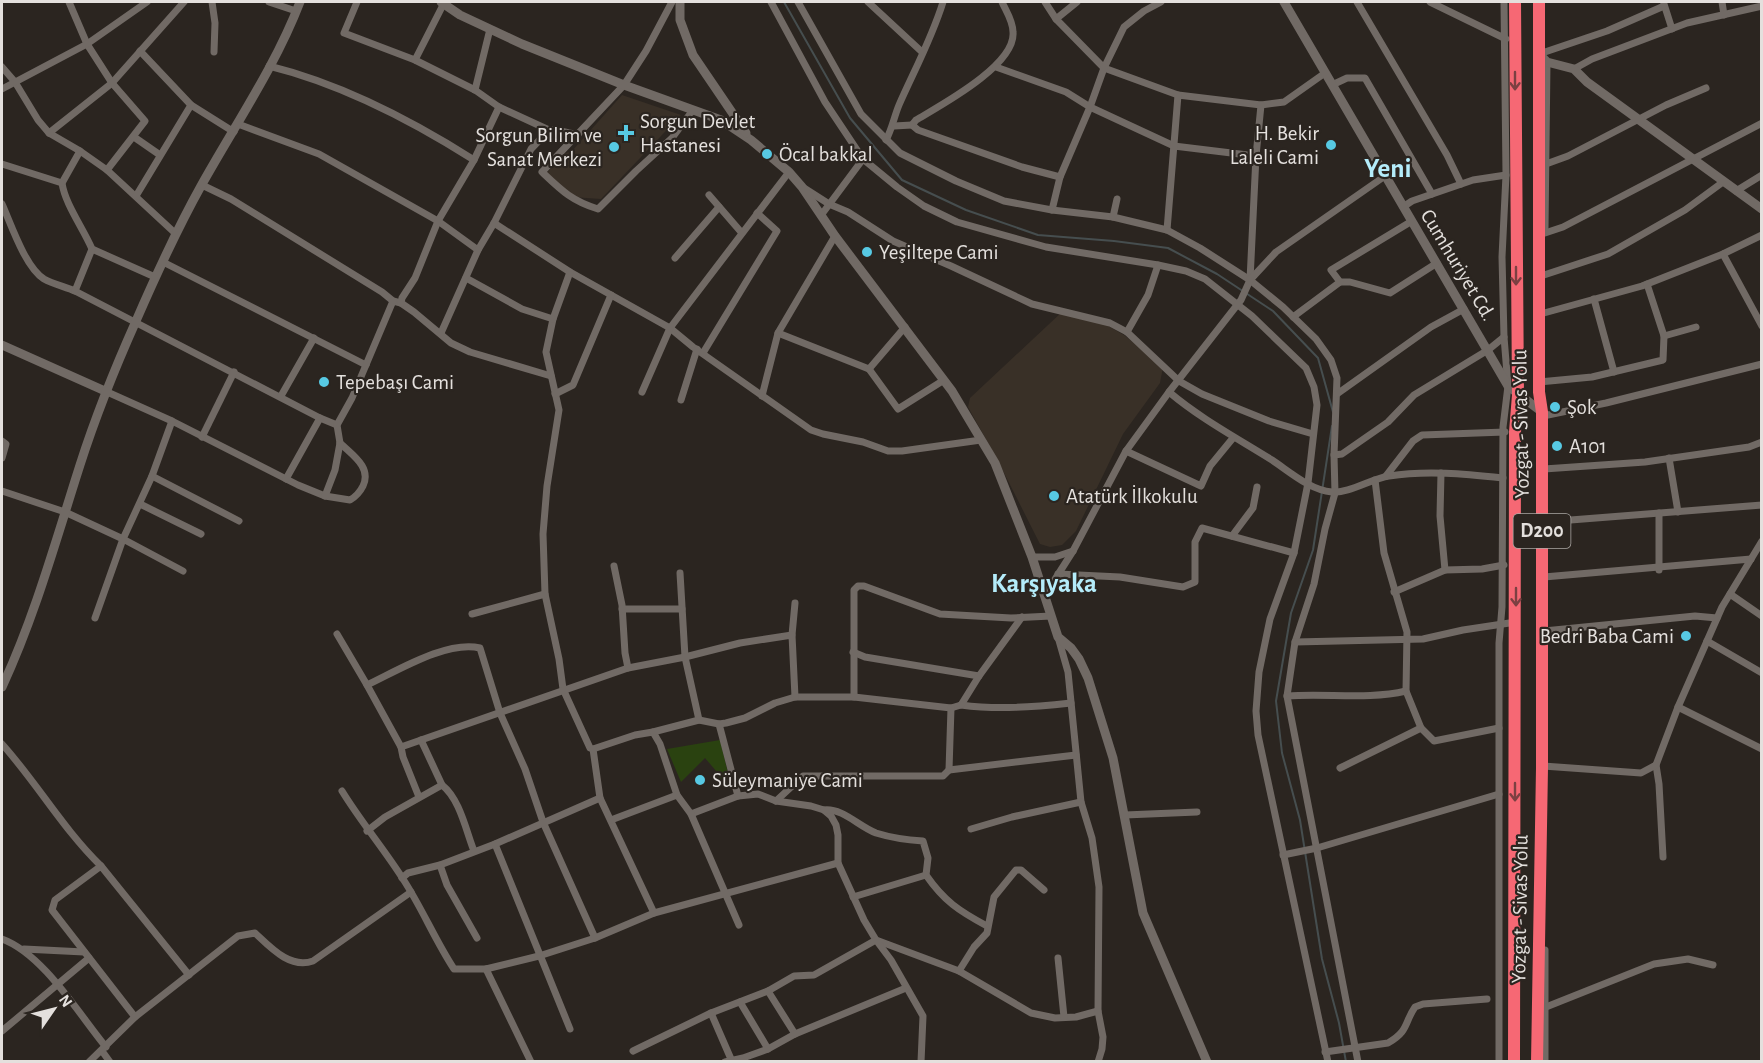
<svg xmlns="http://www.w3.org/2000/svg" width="1763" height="1063" font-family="'Alegreya Sans',sans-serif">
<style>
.built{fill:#393027}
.green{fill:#2a4210}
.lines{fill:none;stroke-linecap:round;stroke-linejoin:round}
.stream{stroke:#464e4f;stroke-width:2}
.street{stroke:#716a65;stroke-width:7}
.secondary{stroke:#716a65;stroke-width:9}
.highway{stroke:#f66874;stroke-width:12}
.oneway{stroke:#7c4042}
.poi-dot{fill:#57c9e3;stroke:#2b2520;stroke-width:2}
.labels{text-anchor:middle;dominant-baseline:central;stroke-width:4.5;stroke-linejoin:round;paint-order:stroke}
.shield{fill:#2b2520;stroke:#aca8a4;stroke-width:1.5}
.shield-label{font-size:20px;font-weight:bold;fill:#e4e0dd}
.poi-label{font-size:21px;fill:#e4e0dd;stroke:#2b2520;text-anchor:start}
.street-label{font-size:21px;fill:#e4e0dd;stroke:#2b2520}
.district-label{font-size:27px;font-weight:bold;fill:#b4ecfa;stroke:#2b2520}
</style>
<rect width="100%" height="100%" fill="#2b2520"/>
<!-- built -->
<g class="built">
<polygon points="622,95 681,115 601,199 572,197 547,173 563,154 572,151"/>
<polygon points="1063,311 1103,323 1124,335 1163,367 1160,383 1123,434 1076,531 1062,545 1050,547 1040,544 998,461 968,407 970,398"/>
</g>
<!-- green -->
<polygon class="green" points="720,740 731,786 729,787 717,778 717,772 705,758 681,782 667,749"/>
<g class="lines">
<!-- stream -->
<g class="stream">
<polyline points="784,2 850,118 902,180 966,210 1038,235 1114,241 1168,248 1217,274 1273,311 1318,358 1333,412"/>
<polyline points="1332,426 1313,550 1291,613 1276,701 1282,753 1300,820 1322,959 1339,1023 1346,1062"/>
</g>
<!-- street -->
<g class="street">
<polyline points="69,2 87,44 112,83 145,121 107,170"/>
<polyline points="212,2 215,23 214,52"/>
<polyline points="269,2 296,11"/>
<polyline points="357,2 344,33 415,60 475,90 499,107 549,130"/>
<path d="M672,2L646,51L624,85L542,172C562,191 572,201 598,209L636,171L672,138L693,110"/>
<polyline points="771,2 825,102 863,159 897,187 924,206 957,222 1046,247 1158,265 1186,271 1205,279 1252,316 1306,368 1314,387 1317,405 1308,483 1294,553 1270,619 1259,672 1256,711 1258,735 1328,1062"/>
<polyline points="798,2 861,114 900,153 956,181 1004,201 1052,210 1113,217 1167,230 1200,248 1250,280 1283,307 1316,339 1331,360 1337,378 1334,455 1335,493 1325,529 1314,584 1295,642 1287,696 1358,1062"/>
<polyline points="868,2 922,52"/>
<path d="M1002,2C1006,11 1013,21 1013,32C1016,65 941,105 916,120L912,125L918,130L1022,167L1060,177"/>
<polyline points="1045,2 1056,19 1104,68 1178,95 1261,105 1284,102 1325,73"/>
<polyline points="1357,2 1447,155 1461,184"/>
<polyline points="1430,2 1506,39"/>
<polyline points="1722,2 1724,15"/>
<polyline points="1664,4 1672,29"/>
<polyline points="1056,19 1077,2"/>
<polyline points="140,51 191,105 234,132"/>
<polyline points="1539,54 1607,31 1664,6"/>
<polyline points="415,60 444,3"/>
<path d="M269,66C342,84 411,120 474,160"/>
<polyline points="2,67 15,82 38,120 49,133 80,151 107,170 176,234"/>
<polyline points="996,67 1066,92 1090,107 1174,146 1256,156"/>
<polyline points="1574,69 1592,59 1687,23 1762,6"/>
<polyline points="1332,85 1347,78 1365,78 1432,194"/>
<polyline points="2,89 87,44 147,2"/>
<polyline points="475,90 490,29"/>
<polyline points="238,124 319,154 438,221 478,250"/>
<polyline points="894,126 912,125"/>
<polyline points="49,133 112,83 184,2"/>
<polyline points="134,137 160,155"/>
<path d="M886,140C892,129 894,117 899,105C914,71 932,38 943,2"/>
<path d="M80,151L62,183C65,204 83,228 92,249L155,277"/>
<polyline points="2,164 62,183"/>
<polyline points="1546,164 1568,156 1666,105 1706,88"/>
<polyline points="202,185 231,199 382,292 393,301 401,303 414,312 451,343 470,352 551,376"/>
<polyline points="804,188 829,204 848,212 893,241 951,266 1032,304 1110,323 1127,332 1179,381 1202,394 1269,421 1313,434"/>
<polyline points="1736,191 1762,175"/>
<polyline points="709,195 741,232"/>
<polyline points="136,196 191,105"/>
<path d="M2,204C11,224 25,267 44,279C53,284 66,287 75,291L320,418L337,425"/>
<polyline points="1403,207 1412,201 1473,180 1506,175"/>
<polyline points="1052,210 1060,177 1090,107 1104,68 1124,27 1144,11 1161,2"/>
<polyline points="822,214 863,159"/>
<polyline points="1113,217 1117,199"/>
<polyline points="1412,221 1331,270 1340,282 1350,282 1390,293 1437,263"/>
<polyline points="494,223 570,272 670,328 693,347 811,430 823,434 863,442 888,451 902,451 981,440"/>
<polyline points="1545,228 1547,62"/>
<polyline points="1167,230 1178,95"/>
<polyline points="1545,233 1563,227 1762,123"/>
<polyline points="1723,254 1762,326"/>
<polyline points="675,258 719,207"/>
<polyline points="163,262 366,365"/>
<polyline points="570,272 553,319 546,352 559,410 547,486 543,534 545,594 559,659 563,689 590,748 593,749 635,735 653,732 660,744 677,795 691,814 738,796 758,794 776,801 811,806 824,810 831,816 836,825 838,835 838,863 864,920 876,940 959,971 1031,1013 1055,1018 1076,1017 1098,1011"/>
<polyline points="1544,275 1608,254 1685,210 1723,182"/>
<polyline points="466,278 522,309 553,319"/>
<polyline points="1250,280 1256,156 1261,105"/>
<polyline points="75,291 92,249"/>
<polyline points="1594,299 1614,372"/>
<polyline points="401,303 402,298 415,278 438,221 474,160 499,107"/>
<polyline points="1544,313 1642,286 1723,254 1762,235"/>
<polyline points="1293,317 1340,282"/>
<polyline points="1127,332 1148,295 1158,265"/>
<polyline points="441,333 478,250 494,223 531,149 549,130 556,130 578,135"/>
<polyline points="778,333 869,369 898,409 944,380"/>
<polyline points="1664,336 1696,327"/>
<polyline points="703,353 777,231 757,213"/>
<polyline points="869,369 905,327"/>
<polyline points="1539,382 1592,377 1663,360 1664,336 1647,284"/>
<path d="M105,391L172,421L298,485L325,496L350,500C357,496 360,492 363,486C372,467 352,455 340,443"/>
<polyline points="642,392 670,328 789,172"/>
<path d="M1169,392C1201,419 1237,438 1272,460C1290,472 1310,490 1332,492C1348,494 1373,478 1389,476C1427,470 1465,474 1503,478"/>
<polyline points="555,394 573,385 611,295"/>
<polyline points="1337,394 1431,327 1464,309"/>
<polyline points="281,396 314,338"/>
<polyline points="762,396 778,333 835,236"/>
<polyline points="681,400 697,349"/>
<polyline points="1542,413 1543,416 1606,403 1762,364"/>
<polyline points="202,437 234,372"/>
<polyline points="2,441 6,444 2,458"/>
<polyline points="1126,451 1201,486 1210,466 1233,438"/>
<polyline points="1334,455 1342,454 1388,422 1414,395 1488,350 1504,337"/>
<polyline points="1669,458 1678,512"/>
<polyline points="1544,469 1645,462 1749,447 1762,442"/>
<polyline points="1441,473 1440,516 1445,570"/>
<polyline points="152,476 239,521"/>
<polyline points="1386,476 1413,441 1422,435 1505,432"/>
<polyline points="286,479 320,418"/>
<polyline points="1375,480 1384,553 1407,632 1406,691 1421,728 1434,741 1499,728"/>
<polyline points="2,491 65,512 123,539 183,571"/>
<polyline points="325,496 335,470 340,443 337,425 352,398 393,301"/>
<polyline points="140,504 201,534"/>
<polyline points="1545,522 1762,505"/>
<polyline points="1232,536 1253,508 1257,487"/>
<polyline points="1032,557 1055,557 1073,551"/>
<polyline points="614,566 622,605 625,653 628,668"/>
<polyline points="1659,570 1659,513"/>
<polyline points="680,573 685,657 699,720"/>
<polyline points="1058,574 1120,577 1183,587 1195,582 1195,542 1202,528 1294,553"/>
<polyline points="1544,577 1751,559"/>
<polyline points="1394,592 1445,570 1482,569 1504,565"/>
<polyline points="1730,594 1762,616"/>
<polyline points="1045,595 1073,551 1126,451 1169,392 1241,300 1250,280 1276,252 1385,176"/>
<polyline points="622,609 682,609"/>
<polyline points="472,614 545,594"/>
<polyline points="95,618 123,539 152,476 172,421"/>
<polyline points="1544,631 1695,616 1717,618"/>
<polyline points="337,634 367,685 401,747 403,757 419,797"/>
<polyline points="792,635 795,603"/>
<polyline points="1058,637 1068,672 1081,802 1092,838 1099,887 1098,1011 1103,1037 1102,1049 1098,1062"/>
<polyline points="1707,641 1762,673"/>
<polyline points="1295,642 1423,639 1463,630 1516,622"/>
<polyline points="853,652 865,657 979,676"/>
<path d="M367,685C397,671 447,640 480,648L500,713L525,769L543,822L595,938"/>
<path d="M1287,696C1327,693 1368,700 1406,691"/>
<polyline points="854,697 854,590 858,586 864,586 940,614 1011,618 1051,616"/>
<path d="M961,705C998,710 1033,707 1071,703"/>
<polyline points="1678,707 1762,749"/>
<polyline points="719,724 738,796"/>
<polyline points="653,732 699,720 719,724 726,723 745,718 775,703 795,697 854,697 951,708 961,705 979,676 1022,617"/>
<path d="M421,740L442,785C460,799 466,831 474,851"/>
<path d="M2,744C37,783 63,829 101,866"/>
<polyline points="401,747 628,668 685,657 740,643 792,635 795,697"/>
<polyline points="593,749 600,798 654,913"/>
<polyline points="1656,765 1659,784 1663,857"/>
<polyline points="1543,766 1641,773 1656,765 1678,707 1722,607 1762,541"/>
<polyline points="1340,768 1421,728"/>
<polyline points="949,770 1076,755"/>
<path d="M342,791C361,822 384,849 403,879C422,908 435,940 454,969H486L539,956L595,938L654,913L838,863"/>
<polyline points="776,801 803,776 943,776 949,770 951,708"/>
<path d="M824,810C843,808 858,826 876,833C892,838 907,840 923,841L928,858L926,875C944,901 959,911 987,926"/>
<polyline points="691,814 739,925"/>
<polyline points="1125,815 1197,812"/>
<polyline points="611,820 677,795"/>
<polyline points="971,829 1012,817 1081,802"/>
<polyline points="367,831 385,817 442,785"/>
<polyline points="495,844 570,1029"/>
<polyline points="1283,855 1317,848 1499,794"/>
<polyline points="440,865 447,885 477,938"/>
<polyline points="402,878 408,873 440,865 495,844 600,798"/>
<polyline points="853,897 926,875"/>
<path d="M2,939C43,954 78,1013 106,1047"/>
<polyline points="24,949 84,952"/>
<polyline points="1545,950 1545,1062"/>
<polyline points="1058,958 1064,1017"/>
<polyline points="486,969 531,1062"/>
<polyline points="959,971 974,947 987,933 994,897 1016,870 1021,870 1044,890"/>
<polyline points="768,991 795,1034"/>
<polyline points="740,1002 768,1049"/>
<polyline points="1546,1007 1654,964 1688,959 1713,965"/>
<polyline points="711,1013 731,1059"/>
<polyline points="135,1017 52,910 55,900 101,866 189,975"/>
<polyline points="2,1031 89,958"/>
<polyline points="102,1051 110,1062"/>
<polyline points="633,1051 711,1013 768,991 794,976 814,975 876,940 891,960 923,1016 921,1062"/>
<path d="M1325,1052L1388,1043C1409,1031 1404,1023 1415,1007L1423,1004L1487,999"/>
<path d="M89,1062L135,1017L238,936L255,933C271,948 290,969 313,961L411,892"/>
<polyline points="725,1062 743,1058 768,1049 795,1034 906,988"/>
<polyline points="1499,1062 1499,643 1502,607 1503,427 1508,386 1504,337 1502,257 1506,175 1504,2"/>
</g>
<!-- secondary -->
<g class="secondary">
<polyline points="441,2 460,15 522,44 624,85 721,120 751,140 789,172 802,187 835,236 952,391 995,463 1032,557 1058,637 1071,648 1079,659 1088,678 1113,758 1143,913 1207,1062"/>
<polyline points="680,2 680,20 693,55 746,133"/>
<polyline points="1284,2 1508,386 1542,412"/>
<polyline points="1539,54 1547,62 1574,69 1587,82 1762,209"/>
<polyline points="2,345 105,391"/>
<path d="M2,687C35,616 56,540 80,465C96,415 115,368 136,321C156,275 177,229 201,186C235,125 275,67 300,2"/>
</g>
<!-- highway -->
<g class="highway">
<polyline points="1514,1062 1515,432 1518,395 1515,2"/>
<polyline points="1537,1062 1542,768 1542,412 1539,392 1539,2"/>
</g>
</g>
<!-- one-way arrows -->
<defs><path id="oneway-shaft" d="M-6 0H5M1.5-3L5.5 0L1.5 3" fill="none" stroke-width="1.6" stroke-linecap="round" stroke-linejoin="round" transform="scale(1.5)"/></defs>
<g class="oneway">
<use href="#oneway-shaft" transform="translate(1515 81) rotate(90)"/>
<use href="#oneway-shaft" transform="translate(1516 276) rotate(90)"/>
<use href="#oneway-shaft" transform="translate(1516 597) rotate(90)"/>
<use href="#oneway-shaft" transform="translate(1515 792) rotate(90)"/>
</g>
<!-- markers -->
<g class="poi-dot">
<path d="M623 124h6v6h6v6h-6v6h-6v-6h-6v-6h6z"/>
<circle cx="1331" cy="145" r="6"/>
<circle cx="614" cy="147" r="6"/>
<circle cx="767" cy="154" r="6"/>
<circle cx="867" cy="252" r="6"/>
<circle cx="324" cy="382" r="6"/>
<circle cx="1555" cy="407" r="6"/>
<circle cx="1557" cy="446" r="6"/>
<circle cx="1054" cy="496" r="6"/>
<circle cx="1686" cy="636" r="6"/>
<circle cx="700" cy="780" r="6"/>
</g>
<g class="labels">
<!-- shield labels -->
<rect class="shield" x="1513.5" y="514" width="57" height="34" rx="4.5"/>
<g class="shield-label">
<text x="1542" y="531">D200</text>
</g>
<!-- poi labels -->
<g class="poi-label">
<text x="640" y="121">Sorgun Devlet<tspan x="640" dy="24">Hastanesi</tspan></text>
<text x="1319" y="133" text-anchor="end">H. Bekir<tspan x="1319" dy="24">Laleli Cami</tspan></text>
<text x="602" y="135" text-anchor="end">Sorgun Bilim ve<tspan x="602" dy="24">Sanat Merkezi</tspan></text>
<text x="779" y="154">Öcal bakkal</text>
<text x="879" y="252">Yeşiltepe Cami</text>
<text x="336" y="382">Tepebaşı Cami</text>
<text x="1567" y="407">Şok</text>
<text x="1569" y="446">A101</text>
<text x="1066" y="496">Atatürk İlkokulu</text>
<text x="1674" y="636" text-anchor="end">Bedri Baba Cami</text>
<text x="712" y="780">Süleymaniye Cami</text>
</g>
<!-- street labels -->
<g class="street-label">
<text transform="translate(1458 265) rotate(59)">Cumhuriyet Cd.</text>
<text transform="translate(1521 424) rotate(-91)">Yozgat - Sivas Yolu</text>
<text transform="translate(1520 909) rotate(-89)">Yozgat - Sivas Yolu</text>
</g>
<!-- district labels -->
<g class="district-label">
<text x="1388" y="168">Yeni</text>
<text x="1044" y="583">Karşıyaka</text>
</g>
</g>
<!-- border -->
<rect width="1763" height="1063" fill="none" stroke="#e4e0dd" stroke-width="6"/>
<!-- north arrow -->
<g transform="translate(54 1009) rotate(55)" stroke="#2b2520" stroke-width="4.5" paint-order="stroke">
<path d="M0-4.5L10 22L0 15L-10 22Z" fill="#e4e0dd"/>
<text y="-9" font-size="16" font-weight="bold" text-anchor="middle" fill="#e4e0dd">N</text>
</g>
</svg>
